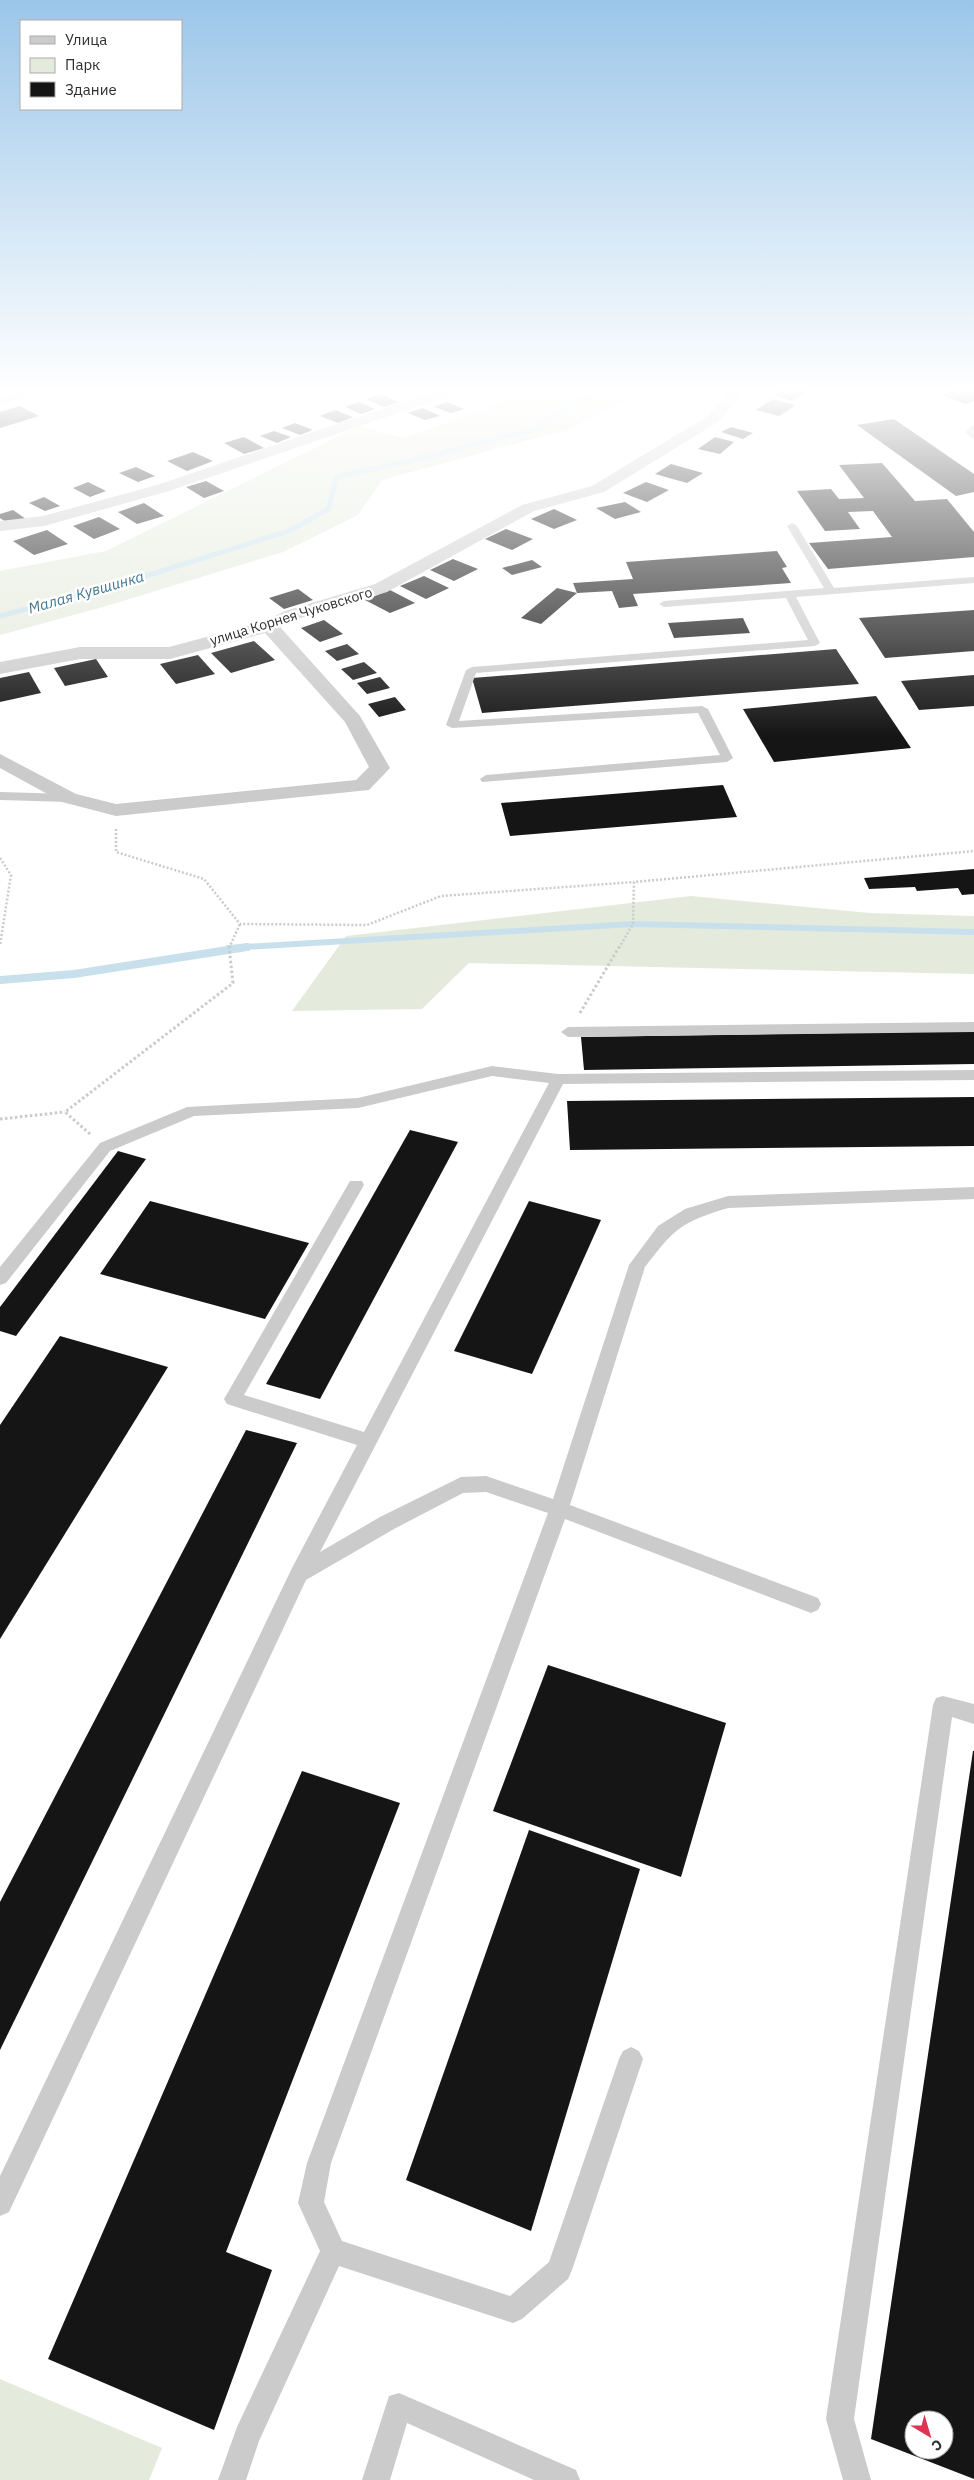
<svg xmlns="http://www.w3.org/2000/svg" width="974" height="2480" font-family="'IBM Plex Sans',sans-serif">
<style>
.green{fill:#e5ebdc}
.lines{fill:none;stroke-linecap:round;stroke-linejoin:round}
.stream-far2{stroke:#c8e0eb;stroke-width:5}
.stream-far1{stroke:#c8e0eb;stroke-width:6}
.stream{stroke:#c8e0eb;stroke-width:8}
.building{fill:#151515;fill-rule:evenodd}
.path-far1{stroke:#cbcbcb;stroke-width:2.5;stroke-dasharray:2 2;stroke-linecap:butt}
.path{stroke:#cbcbcb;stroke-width:3;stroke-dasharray:2.5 2.5;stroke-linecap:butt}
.service{fill:#cbcbcb;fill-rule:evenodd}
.minor{fill:#cbcbcb;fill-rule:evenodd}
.labels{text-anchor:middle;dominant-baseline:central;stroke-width:5;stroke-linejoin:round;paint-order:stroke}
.far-street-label{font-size:14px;fill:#2e2e2e;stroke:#fff}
.far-water-label{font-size:15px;font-style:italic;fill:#3e778e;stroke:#fff}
</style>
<rect width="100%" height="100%" fill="#fff"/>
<!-- green -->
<g class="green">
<polygon points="540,389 652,389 566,430 382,480 358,515 283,552 103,607 0,635 0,571 106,551 359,426 403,438"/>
<polygon points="691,896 870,913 974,916 974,974 469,963 422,1009 292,1011 346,936"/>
<polygon points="0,2379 162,2448 149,2480 0,2480"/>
</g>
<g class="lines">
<!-- stream-far2 -->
<polyline class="stream-far2" points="0,616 133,580 289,531 328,509 337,477 419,459 531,430 600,389"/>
<!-- stream-far1 -->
<polyline class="stream-far1" points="228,948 633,924 974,932"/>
<!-- stream -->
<polyline class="stream" points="0,980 74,974 247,947"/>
</g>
<!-- building -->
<g class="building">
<polygon points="784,389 806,389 809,390 792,401 775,395"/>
<polygon points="960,389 974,389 974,401 965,404 943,395"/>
<polygon points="381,394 399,402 384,407 366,399"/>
<polygon points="773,399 796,405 779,416 756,410"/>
<polygon points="359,402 375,409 361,414 345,407"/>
<polygon points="447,402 464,409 451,413 434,407"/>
<polygon points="20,406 39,416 0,428 0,412"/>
<polygon points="423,408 440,416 425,420 408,413"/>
<polygon points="335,410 353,417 338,423 320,416"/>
<polygon points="894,419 974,474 974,492 956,496 857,425"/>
<polygon points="295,423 313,430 300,435 282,428"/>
<polygon points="731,427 753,433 743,439 721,432"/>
<polygon points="274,431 291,437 277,443 260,436"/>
<polygon points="244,437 264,448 244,454 224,443"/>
<polygon points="715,437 734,442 720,454 698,449"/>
<polygon points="193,452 213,461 187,471 167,461"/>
<polygon points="882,463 915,501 947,499 974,532 974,557 828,569 809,543 892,537 873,511 848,512 860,529 825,531 797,491 831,489 839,499 864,498 839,465"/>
<polygon points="671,464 703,473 687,483 655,474"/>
<polygon points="136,467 155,476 138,482 119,473"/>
<polygon points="206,481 224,491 204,498 186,487"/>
<polygon points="88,482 106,491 90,497 73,488"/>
<polygon points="646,482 669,490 647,502 623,493"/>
<polygon points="44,497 60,506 45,511 29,503"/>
<polygon points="625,502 641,512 615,519 596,508"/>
<polygon points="144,503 164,516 137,524 118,512"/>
<polygon points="554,509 577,520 554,529 531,519"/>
<polygon points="13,510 26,519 9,524 0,518 0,514"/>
<polygon points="99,517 120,529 94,539 73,526"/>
<polygon points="506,529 533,539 512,550 485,539"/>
<polygon points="47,530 68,544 34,555 13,541"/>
<polygon points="777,551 787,567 782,568 791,583 633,594 638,606 619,608 612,591 577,593 573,583 633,579 626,562"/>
<polygon points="453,559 478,569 454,581 430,570"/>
<polygon points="532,560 542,567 512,575 502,568"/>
<polygon points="424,576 449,588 426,599 400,586"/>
<polygon points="557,588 577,593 541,624 521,618"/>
<polygon points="298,589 313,600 284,609 269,598"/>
<polygon points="390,590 415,603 390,613 365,600"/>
<polygon points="974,610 974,651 885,658 859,618"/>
<polygon points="743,618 750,633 674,638 668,623"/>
<polygon points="324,620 343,634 320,642 301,628"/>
<polygon points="254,641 275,660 231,673 211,653"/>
<polygon points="347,644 359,654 337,661 325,651"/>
<polygon points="836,649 859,684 482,713 472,678"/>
<polygon points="198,655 215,674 176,684 160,664"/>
<polygon points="96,659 108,677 65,686 54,668"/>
<polygon points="364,662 377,673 353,680 341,669"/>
<polygon points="29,672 41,693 0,702 0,678"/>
<polygon points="974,675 974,706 919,710 901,681"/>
<polygon points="380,677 390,688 367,694 357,683"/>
<polygon points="876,696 911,748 774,762 743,709"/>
<polygon points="395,697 406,710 379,717 368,704"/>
<polygon points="723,785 737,817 510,836 501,803"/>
<polygon points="974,869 974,894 962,895 958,888 917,891 915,887 869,889 864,878"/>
<polygon points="974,1031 974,1064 584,1070 581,1037"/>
<polygon points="974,1097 974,1146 570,1150 567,1101"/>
<polygon points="410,1130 458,1142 320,1399 266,1384"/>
<polygon points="118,1151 146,1159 16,1336 0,1331 0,1307"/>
<polygon points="150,1201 309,1243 265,1319 100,1274"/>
<polygon points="529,1201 601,1220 532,1374 454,1351"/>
<polygon points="60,1336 168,1367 0,1639 0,1425"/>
<polygon points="246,1430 297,1443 0,2050 0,1902"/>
<polygon points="548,1665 726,1723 681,1877 493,1811"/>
<path d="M973,1751H974V2479L871,2439ZM914,2420H944V2450H914Z"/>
<polygon points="302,1771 400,1803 226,2252 272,2270 214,2430 48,2359"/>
<polygon points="529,1830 640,1869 531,2231 406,2180"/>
</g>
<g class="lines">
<!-- path-far1 -->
<g class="path-far1">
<polyline points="116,829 116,852 204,879 240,924 367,925 441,896 634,882"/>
<polyline points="0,858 11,875 0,945"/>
<polyline points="229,948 240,924"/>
<polyline points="619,948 633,924 634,882 974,851"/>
</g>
<!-- path -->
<g class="path">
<polyline points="580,1013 619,947"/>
<polyline points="0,1119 65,1112"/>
<polyline points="90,1134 65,1112 233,983 229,947"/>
</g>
<!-- service -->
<g class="service">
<polygon points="33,389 47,389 0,405 0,399"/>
<polygon points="974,424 974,440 965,432"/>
<polygon points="792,523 797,526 834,588 974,577 974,583 796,597 820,643 815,646 476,673 459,721 702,706 708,709 733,758 727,762 482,782 480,779 486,775 720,755 698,713 452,728 446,725 466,670 472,667 808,640 786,598 664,607 659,604 664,601 824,588 787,526"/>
<polygon points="0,792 69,794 75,798 69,802 0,800"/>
<polygon points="974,1022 974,1032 568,1037 561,1032 568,1027"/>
<path d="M492,1066L558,1074L974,1070V1080L563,1084L320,1552L380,1517L461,1477L486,1476L553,1499L629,1265L658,1226L685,1209L728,1196L974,1187V1199L728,1208C681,1222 674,1229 645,1267L570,1505L818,1598L821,1604L818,1610L811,1613L565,1519L331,2163L324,2202L342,2241L510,2296L549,2262L619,2059L623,2051L631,2047L639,2051L643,2059L572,2270L568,2279L522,2319L513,2323L339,2266L259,2441L246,2480H218L237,2427L320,2251L298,2203L307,2163L548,1513L486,1492L463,1493L394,1529L306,1580L9,2212L0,2216V2176L292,1568L357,1445L227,1404L224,1399L350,1181H362L364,1185L244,1395L364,1432L549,1083L492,1076L358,1108L194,1116L110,1151L6,1283L0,1285V1267L100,1143L187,1107L358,1098Z"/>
<polygon points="943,1696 974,1704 974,1724 952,1717 854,2419 871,2480 843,2480 826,2419 933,1705 936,1698"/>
<polygon points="399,2393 576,2470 580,2480 534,2480 407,2423 390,2480 362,2480 389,2396"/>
</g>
<!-- minor -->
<g class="minor">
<polygon points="440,389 462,389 460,392 169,491 44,526 0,531 0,521 43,516 157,485"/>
<polygon points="731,389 745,390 718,422 604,492 534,511 387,592 297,619 280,627 360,716 390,768 369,790 116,816 62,802 0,768 0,754 76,794 116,804 356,780 369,767 345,722 265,633 170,659 80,659 0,674 0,662 80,647 169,647 263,622 285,611 375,584 522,505 592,486 708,416"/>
</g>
</g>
<!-- sky -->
<linearGradient id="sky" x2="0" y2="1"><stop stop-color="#9bc6e9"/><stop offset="0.53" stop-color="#fff"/><stop offset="1" stop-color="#fff" stop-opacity="0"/></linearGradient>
<rect width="974" height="737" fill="url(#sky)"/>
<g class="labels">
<!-- far-street labels -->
<g class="far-street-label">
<text transform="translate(291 616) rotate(-17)">улица Корнея Чуковского</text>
</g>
<!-- far-water labels -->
<g class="far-water-label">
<text transform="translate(86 592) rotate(-16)">Малая Кувшинка</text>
</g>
</g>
<!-- legend -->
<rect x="20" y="20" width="162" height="90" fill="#ffffff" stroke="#ababab"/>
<rect x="30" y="36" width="25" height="8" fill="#cbcbcb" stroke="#ababab"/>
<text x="65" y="45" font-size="15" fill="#2e2e2e">Улица</text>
<rect x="30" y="58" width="25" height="15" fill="#e5ebdc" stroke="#ababab"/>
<text x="65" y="70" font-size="15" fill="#2e2e2e">Парк</text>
<rect x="30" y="82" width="25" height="15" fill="#151515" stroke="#ababab"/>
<text x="65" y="95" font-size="15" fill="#2e2e2e">Здание</text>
<!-- north arrow -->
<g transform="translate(929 2435) rotate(142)"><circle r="24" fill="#ffffff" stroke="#ababab"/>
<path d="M0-4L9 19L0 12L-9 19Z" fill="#e13351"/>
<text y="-8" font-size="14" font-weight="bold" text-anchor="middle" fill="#2e2e2e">С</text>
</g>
</svg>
